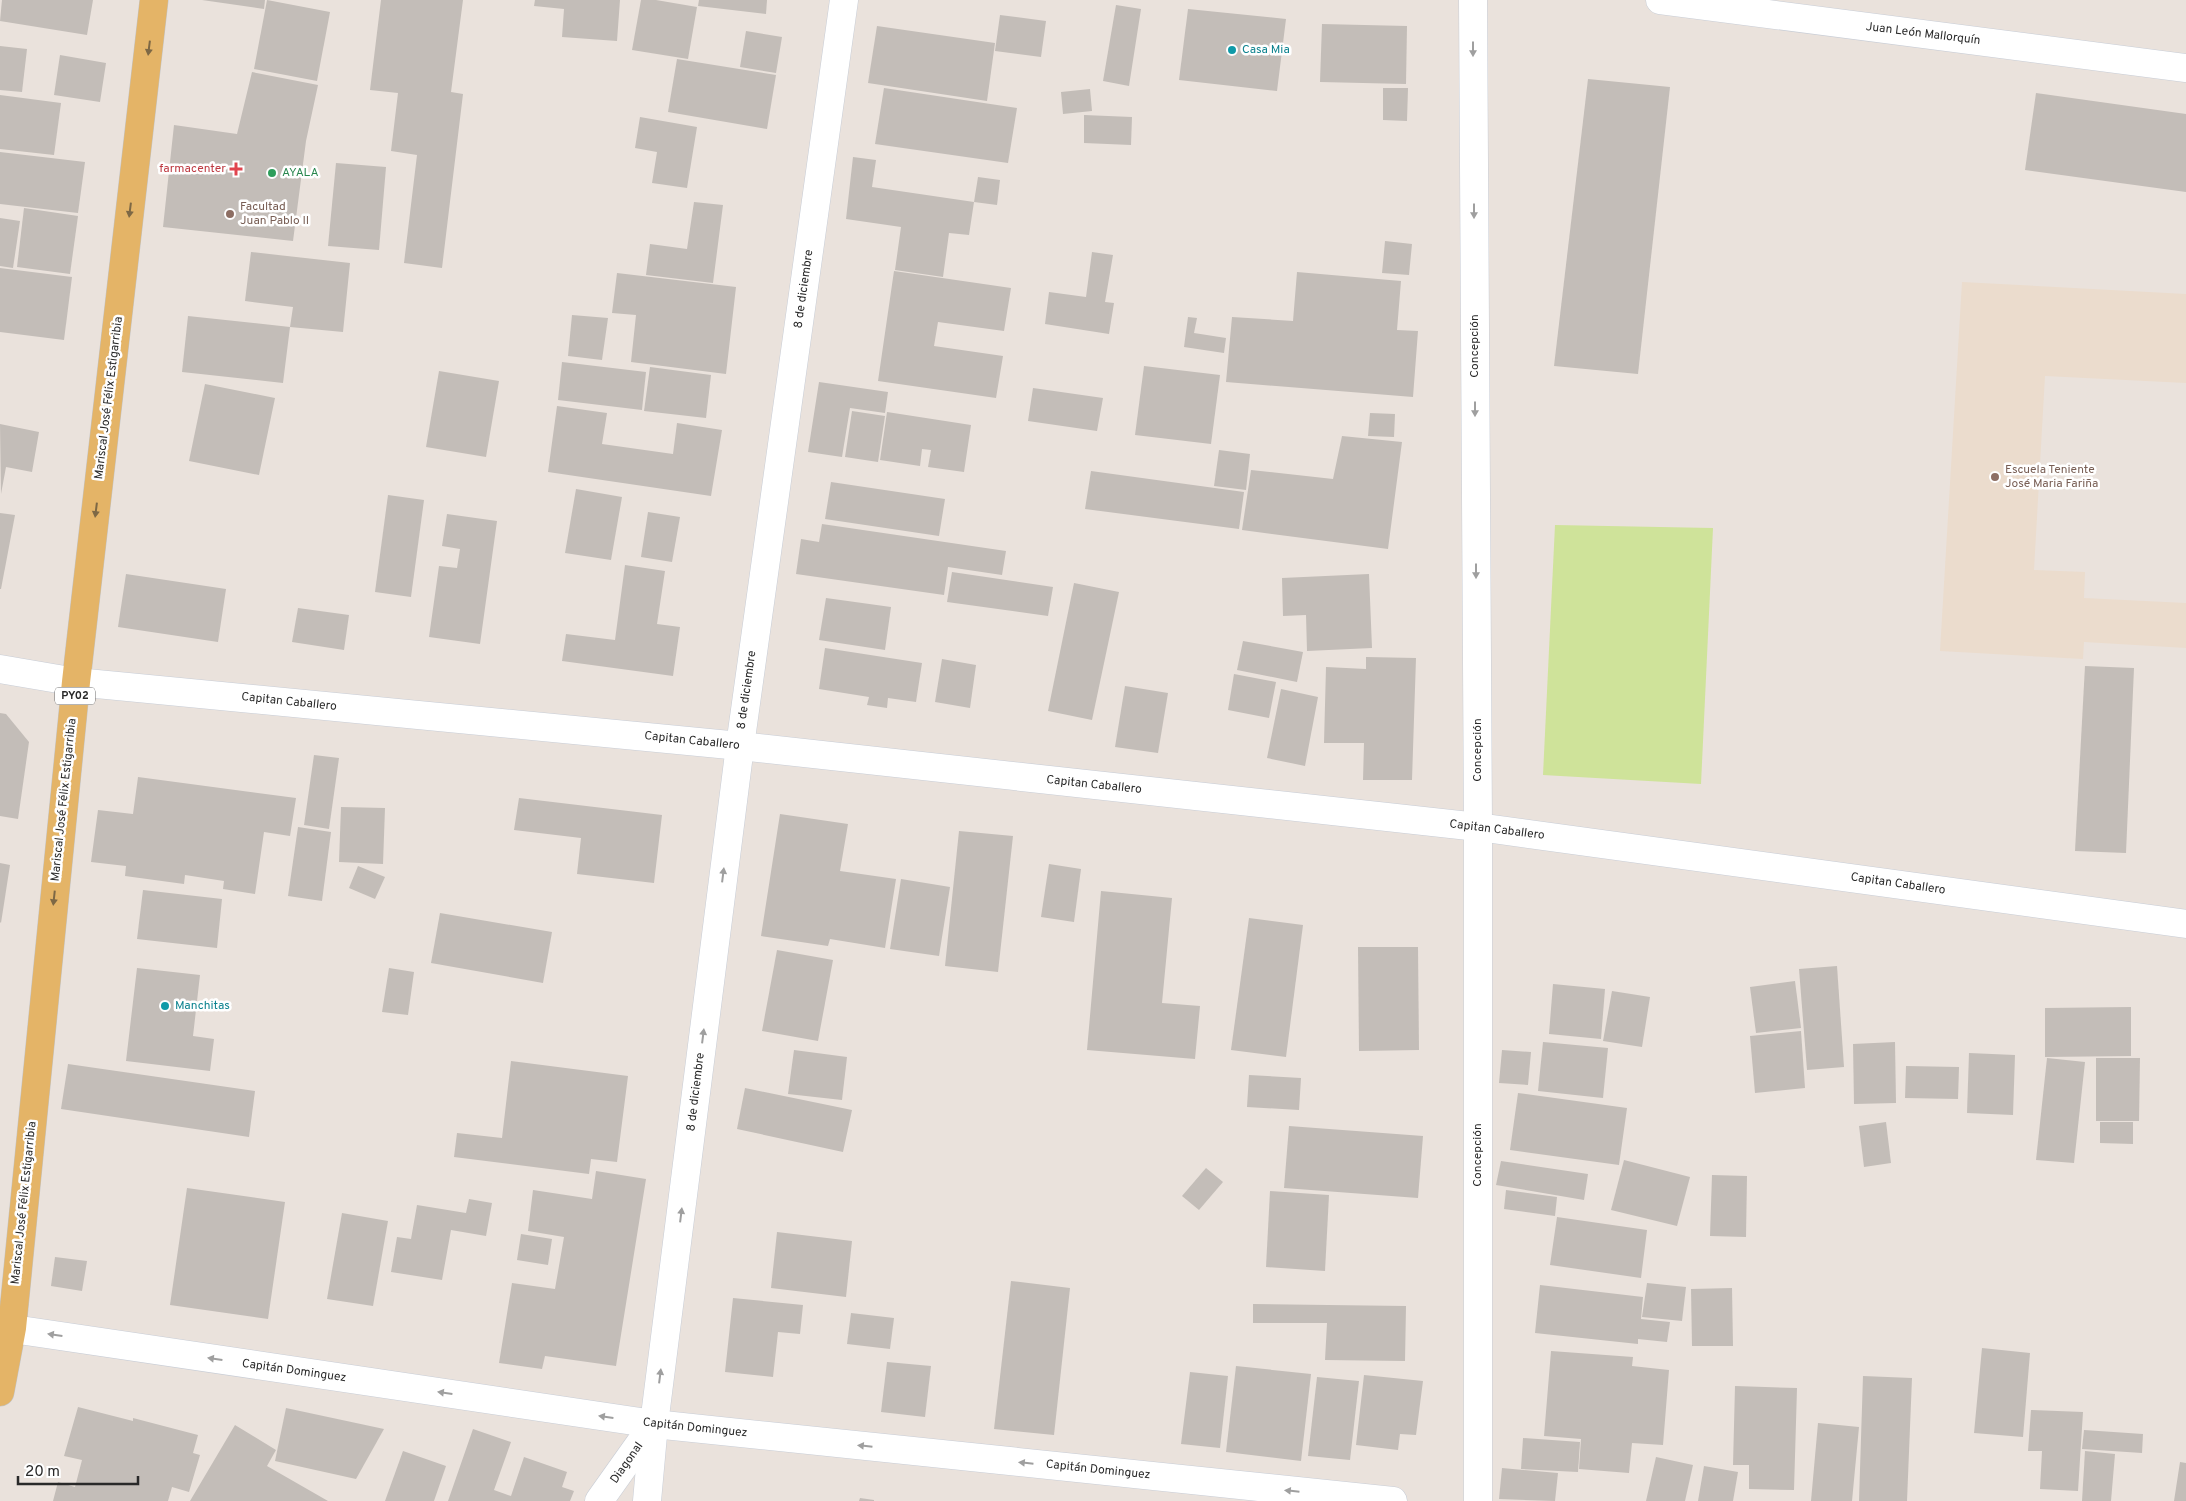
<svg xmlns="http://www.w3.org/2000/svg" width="2186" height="1501" font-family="Overpass,sans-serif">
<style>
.education{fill:#ebdccd}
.pitch{fill:#cfe39a}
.building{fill:#c3bdb8}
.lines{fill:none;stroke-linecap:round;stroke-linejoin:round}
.minor-casing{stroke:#c8cdd6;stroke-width:29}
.primary-casing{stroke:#c3c3c3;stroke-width:29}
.minor{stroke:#fff;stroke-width:28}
.primary{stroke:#e4b467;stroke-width:28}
.oneway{fill:#7d6845}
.oneway2{fill:#9f9f9f}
.culture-dot{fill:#0f9aa8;stroke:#fff;stroke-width:2}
.health-dot{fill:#e0444e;stroke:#fff;stroke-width:2}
.leisure-dot{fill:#2e9e5b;stroke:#fff;stroke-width:2}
.education-dot{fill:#8d6e63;stroke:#fff;stroke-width:2}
.labels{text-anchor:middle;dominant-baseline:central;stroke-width:5;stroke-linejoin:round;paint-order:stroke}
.shield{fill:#fff;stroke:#696969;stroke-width:1}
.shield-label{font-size:11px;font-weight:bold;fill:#292929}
.street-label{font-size:12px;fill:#292929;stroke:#fff}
.culture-label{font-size:12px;fill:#0d838f;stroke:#fff;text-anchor:start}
.health-label{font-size:12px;fill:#be3a42;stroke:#fff;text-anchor:end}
.leisure-label{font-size:12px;fill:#27864d;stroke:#fff;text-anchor:start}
.education-label{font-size:12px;fill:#785e54;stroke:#fff;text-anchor:start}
</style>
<rect width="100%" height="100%" fill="#eae2dc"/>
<!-- education -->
<polygon class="education" points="1962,282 2186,294 2186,383 2045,376 2034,570 2085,572 2084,598 2186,603 2186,648 2084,642 2083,659 1940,651"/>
<!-- pitch -->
<polygon class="pitch" points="1555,525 1713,528 1701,784 1543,775"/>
<!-- building -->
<g class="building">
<polygon points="2,0 93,0 87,35 0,21"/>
<polygon points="202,0 265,0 264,9"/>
<polygon points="267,0 330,12 317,81 254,69"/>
<polygon points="381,0 463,0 451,92 463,94 442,268 404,263 417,155 391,151 398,93 370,90"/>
<polygon points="535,0 620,0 617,41 562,37 564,9 534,6"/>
<polygon points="641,0 656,0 697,7 688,59 632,50"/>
<polygon points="699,0 767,0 766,14 698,6"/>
<polygon points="1116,5 1141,9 1129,86 1103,81"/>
<polygon points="1188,9 1286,19 1277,91 1179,80"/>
<polygon points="1000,15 1046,21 1041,57 995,51"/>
<polygon points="1322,24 1407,26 1406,84 1320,82"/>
<polygon points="877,26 995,43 987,101 868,83"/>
<polygon points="746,31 782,37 776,73 740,67"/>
<polygon points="0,46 27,49 22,92 0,90"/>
<polygon points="60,55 106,63 100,102 54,95"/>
<polygon points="677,59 776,75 767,129 668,112"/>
<polygon points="252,72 318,85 306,141 293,241 163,227 174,125 237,134"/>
<polygon points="1588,79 1670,87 1638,374 1554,366"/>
<polygon points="884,88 1017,108 1008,163 875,144"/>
<polygon points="1383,88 1408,88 1407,121 1383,120"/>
<polygon points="1090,89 1092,111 1063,114 1061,92"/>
<polygon points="2036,93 2186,114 2186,192 2025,170"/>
<polygon points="0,95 61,103 54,155 0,149"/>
<polygon points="1084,115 1132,117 1131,145 1084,143"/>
<polygon points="640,117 697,127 687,188 652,183 657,152 635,148"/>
<polygon points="0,152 85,162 78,213 0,204"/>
<polygon points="853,157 876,160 872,187 974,202 969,235 949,233 943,277 895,270 901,227 846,219"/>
<polygon points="336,163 386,167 379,250 328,246"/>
<polygon points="978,177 1000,180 997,205 974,202"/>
<polygon points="694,202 723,205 713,283 646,275 650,244 687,249"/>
<polygon points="24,208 78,216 70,274 17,267"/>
<polygon points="0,218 20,221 13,268 0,266"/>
<polygon points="1385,241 1412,244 1409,275 1382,273"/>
<polygon points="251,252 350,263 343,332 290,327 293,307 245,301"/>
<polygon points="1092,252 1113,255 1105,302 1114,303 1109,334 1045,324 1049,292 1086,297"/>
<polygon points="0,268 72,277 64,340 0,332"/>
<polygon points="894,271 1011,288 1004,331 938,322 934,346 1003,356 996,398 878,381"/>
<polygon points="1297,272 1401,281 1397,330 1418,331 1413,397 1226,382 1232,317 1293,321"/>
<polygon points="617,273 736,287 726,374 631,362 636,315 612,313"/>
<polygon points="572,315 608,318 602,360 568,356"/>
<polygon points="188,316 290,327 283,383 182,372"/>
<polygon points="1188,317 1197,318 1194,333 1226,338 1224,353 1184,347"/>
<polygon points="562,362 646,372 642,410 558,400"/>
<polygon points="1144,366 1220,375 1211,444 1135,435"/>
<polygon points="650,367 711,375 706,418 644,411"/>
<polygon points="439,371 499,381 486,457 426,447"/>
<polygon points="819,382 888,392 885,413 850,408 842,457 808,452"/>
<polygon points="205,384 275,398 259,475 189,461"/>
<polygon points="1033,388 1103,398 1097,431 1028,421"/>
<polygon points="557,406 607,413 602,444 673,454 677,423 722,430 711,496 548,472"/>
<polygon points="852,411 885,416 878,462 845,457"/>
<polygon points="887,412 971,425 964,472 928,467 931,450 922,449 920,466 880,460"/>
<polygon points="1370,413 1395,414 1394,437 1368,436"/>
<polygon points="0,424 39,432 32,472 6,467 1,494"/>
<polygon points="1342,436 1402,442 1388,549 1242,530 1251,470 1333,479"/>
<polygon points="1219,450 1250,454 1246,490 1214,486"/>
<polygon points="1091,471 1244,492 1239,529 1085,509"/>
<polygon points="831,482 945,499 939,536 825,519"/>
<polygon points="576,489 622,497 611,560 565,553"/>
<polygon points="388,495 424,500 411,597 375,592"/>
<polygon points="648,512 680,517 672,562 641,557"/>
<polygon points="0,513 15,515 1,589 0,589"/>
<polygon points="447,514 497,521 480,644 429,637 439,566 457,568 460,549 442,546"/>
<polygon points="822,524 1006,551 1002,575 948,567 944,595 796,574 801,539 819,542"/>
<polygon points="625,565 665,571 657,624 680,627 673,676 562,661 566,634 615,640"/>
<polygon points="952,572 1053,587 1048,616 947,602"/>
<polygon points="126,574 226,589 218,642 118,627"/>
<polygon points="1369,574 1372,648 1307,651 1306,615 1283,616 1282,578"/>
<polygon points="1074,583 1119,592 1092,720 1048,711"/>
<polygon points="826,598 891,607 885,650 819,640"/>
<polygon points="298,608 349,615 344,650 292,642"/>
<polygon points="1243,641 1303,652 1297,682 1237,670"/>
<polygon points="825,648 922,663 916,702 888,698 887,708 867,705 869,697 819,689"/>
<polygon points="1366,657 1416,658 1412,780 1363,780 1364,743 1324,743 1326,667 1366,669"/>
<polygon points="942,659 976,665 970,708 935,702"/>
<polygon points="2085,666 2134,668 2126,853 2075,851"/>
<polygon points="1234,674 1276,682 1269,718 1228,710"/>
<polygon points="1125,686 1168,693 1158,753 1115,747"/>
<polygon points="1281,689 1318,697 1305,766 1267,758"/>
<polygon points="0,713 6,714 29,742 18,819 0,816"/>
<polygon points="314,755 339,758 329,829 304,825"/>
<polygon points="138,777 296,798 290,836 264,832 255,894 223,889 224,881 185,875 184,884 125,876 126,866 91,862 98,810 133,814"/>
<polygon points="519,798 662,815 654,883 577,874 581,838 514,830"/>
<polygon points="341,807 385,808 383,864 339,862"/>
<polygon points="780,814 848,824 840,871 896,879 885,948 830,939 828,946 761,936"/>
<polygon points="298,827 331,832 322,901 288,896"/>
<polygon points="959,831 1013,836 998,972 945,966"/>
<polygon points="0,863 10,865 1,923 0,922"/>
<polygon points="1049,864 1081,869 1074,922 1041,917"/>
<polygon points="358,866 385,877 375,899 349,888"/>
<polygon points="901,879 950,887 939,956 890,949"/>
<polygon points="143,890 222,899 217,948 137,939"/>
<polygon points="1101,891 1172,898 1162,1003 1200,1006 1195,1059 1087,1050"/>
<polygon points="440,913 552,932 543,983 431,963"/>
<polygon points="1249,918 1303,925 1286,1057 1231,1050"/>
<polygon points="1358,947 1418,947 1419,1050 1359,1051"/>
<polygon points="777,950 833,960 818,1041 762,1031"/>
<polygon points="1837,966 1844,1067 1807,1070 1799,969"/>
<polygon points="137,968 200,975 193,1036 214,1039 210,1071 126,1061"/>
<polygon points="389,968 414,972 408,1015 382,1012"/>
<polygon points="1795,981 1801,1028 1756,1033 1750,987"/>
<polygon points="1553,984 1605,989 1601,1039 1549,1034"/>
<polygon points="1612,991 1650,997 1642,1047 1603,1041"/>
<polygon points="2131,1007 2131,1056 2045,1057 2045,1008"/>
<polygon points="1801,1031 1805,1088 1755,1093 1750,1036"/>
<polygon points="1543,1042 1608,1048 1603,1098 1538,1091"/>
<polygon points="1895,1042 1896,1103 1854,1104 1853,1044"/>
<polygon points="794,1050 847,1057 842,1100 788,1094"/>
<polygon points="1502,1050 1531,1052 1528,1085 1499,1083"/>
<polygon points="1969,1053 2015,1055 2013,1115 1967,1113"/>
<polygon points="2047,1058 2085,1062 2074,1163 2036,1160"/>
<polygon points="2096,1058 2140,1058 2139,1121 2096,1121"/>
<polygon points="511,1061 628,1076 617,1162 591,1159 589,1174 454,1157 457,1133 502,1138"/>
<polygon points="68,1064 255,1091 249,1137 61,1109"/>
<polygon points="1906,1066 1959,1067 1958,1099 1905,1098"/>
<polygon points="1249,1075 1301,1078 1299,1110 1247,1107"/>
<polygon points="745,1088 852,1110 843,1152 737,1129"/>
<polygon points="1518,1093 1627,1108 1619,1165 1510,1150"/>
<polygon points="1886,1122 1891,1163 1864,1167 1859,1126"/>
<polygon points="2100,1122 2133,1122 2133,1144 2100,1143"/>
<polygon points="1289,1126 1423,1136 1418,1198 1284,1188"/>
<polygon points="1624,1160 1690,1177 1677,1226 1611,1210"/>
<polygon points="1501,1161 1588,1174 1584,1200 1496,1185"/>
<polygon points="1206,1168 1223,1182 1199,1210 1182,1196"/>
<polygon points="596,1171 646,1179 616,1366 545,1356 542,1369 499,1363 512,1283 555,1289 564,1237 528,1231 533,1190 592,1199"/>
<polygon points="1712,1175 1747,1176 1746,1237 1710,1236"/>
<polygon points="187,1188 285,1202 268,1319 170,1305"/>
<polygon points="1506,1190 1557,1197 1555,1216 1504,1209"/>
<polygon points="1270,1191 1329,1195 1325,1271 1266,1267"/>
<polygon points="469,1199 492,1203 486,1236 451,1230 442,1280 391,1272 397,1237 411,1239 417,1205 466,1213"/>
<polygon points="342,1213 388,1221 373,1306 327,1299"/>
<polygon points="1557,1217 1647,1230 1641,1278 1550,1265"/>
<polygon points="777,1232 852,1241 846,1297 771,1288"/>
<polygon points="521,1234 552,1239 548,1265 517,1260"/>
<polygon points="55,1257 87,1261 82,1291 51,1286"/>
<polygon points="1011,1281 1070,1288 1054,1435 994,1429"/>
<polygon points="1647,1283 1686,1287 1682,1321 1642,1317"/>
<polygon points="1540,1285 1643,1297 1641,1319 1670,1322 1667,1342 1638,1339 1638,1344 1535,1333"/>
<polygon points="1732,1288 1733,1346 1692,1346 1691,1289"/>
<polygon points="733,1298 803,1305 800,1334 778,1332 773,1377 725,1372"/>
<polygon points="1253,1304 1406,1306 1405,1361 1325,1360 1327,1323 1253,1323"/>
<polygon points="851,1313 894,1318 890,1349 847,1344"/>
<polygon points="1982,1348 2030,1353 2023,1437 1974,1433"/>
<polygon points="1551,1351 1633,1357 1632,1366 1669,1370 1663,1445 1632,1443 1629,1473 1579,1469 1581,1439 1544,1436"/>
<polygon points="887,1362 931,1366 925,1417 881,1412"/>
<polygon points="1236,1366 1311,1374 1301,1461 1226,1452"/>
<polygon points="1190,1372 1228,1376 1220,1448 1181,1444"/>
<polygon points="1364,1375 1423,1381 1416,1435 1400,1434 1398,1450 1356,1445"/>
<polygon points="1863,1376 1912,1378 1907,1501 1859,1501"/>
<polygon points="1317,1377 1359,1381 1350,1460 1308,1456"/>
<polygon points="1735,1386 1797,1388 1794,1490 1749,1489 1749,1465 1733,1465"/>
<polygon points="78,1407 133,1421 133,1418 198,1435 193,1453 200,1455 189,1492 172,1487 168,1501 53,1501 58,1482 75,1487 82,1460 64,1456"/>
<polygon points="286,1408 384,1429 356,1479 275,1461"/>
<polygon points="2031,1410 2083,1412 2078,1491 2040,1489 2042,1451 2028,1451"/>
<polygon points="1818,1423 1859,1427 1852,1501 1811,1501"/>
<polygon points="235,1425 276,1450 267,1466 328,1501 190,1501"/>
<polygon points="473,1429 511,1442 494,1490 511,1496 524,1457 567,1472 562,1487 574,1491 570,1501 448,1501"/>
<polygon points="2084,1430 2143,1434 2142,1453 2082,1449"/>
<polygon points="1523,1438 1580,1442 1578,1472 1521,1469"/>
<polygon points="403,1451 446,1466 434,1501 385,1501"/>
<polygon points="2085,1451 2115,1454 2111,1501 2082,1501"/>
<polygon points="1656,1457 1693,1465 1685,1501 1646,1501"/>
<polygon points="2180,1462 2186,1463 2186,1501 2174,1501"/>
<polygon points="1704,1466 1738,1472 1733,1501 1698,1501"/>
<polygon points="1502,1468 1558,1473 1555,1501 1499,1499"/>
<polygon points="860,1498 874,1500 874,1501 859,1501"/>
</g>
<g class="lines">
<defs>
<g id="minor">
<polyline points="1473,0 1478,827 1478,1501"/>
<polyline points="1660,0 2186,68"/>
<polyline points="0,669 76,682 740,746 1478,827 2186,924"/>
<polyline points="0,1327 654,1424 1393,1501"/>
<polyline points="599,1501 653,1425"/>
<polyline points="647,1501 654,1424 740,746 844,0"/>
</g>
<polyline id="primary" points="0,1392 12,1328 76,682 154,0"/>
</defs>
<!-- minor casing -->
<use href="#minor" class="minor-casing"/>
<!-- primary casing -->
<use href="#primary" class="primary-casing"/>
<!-- minor -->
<use href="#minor" class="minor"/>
<!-- primary -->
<use href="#primary" class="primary"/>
</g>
<!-- one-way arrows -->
<defs><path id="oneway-solid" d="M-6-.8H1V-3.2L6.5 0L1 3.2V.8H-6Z" transform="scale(1.25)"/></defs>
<g class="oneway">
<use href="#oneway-solid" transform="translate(149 48) rotate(97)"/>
<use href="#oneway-solid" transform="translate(130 210) rotate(97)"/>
<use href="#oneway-solid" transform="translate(96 510) rotate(97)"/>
<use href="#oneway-solid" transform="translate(54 898) rotate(96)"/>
</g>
<g class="oneway2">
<use href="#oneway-solid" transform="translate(1473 49) rotate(90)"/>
<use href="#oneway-solid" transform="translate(1474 211) rotate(90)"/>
<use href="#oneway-solid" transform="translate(1475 409) rotate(90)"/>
<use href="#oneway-solid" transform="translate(1476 571) rotate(90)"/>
<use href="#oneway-solid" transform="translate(723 875) rotate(-83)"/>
<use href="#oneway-solid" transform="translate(703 1036) rotate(-83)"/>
<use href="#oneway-solid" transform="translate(681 1215) rotate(-83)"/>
<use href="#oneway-solid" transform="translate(55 1335) rotate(-172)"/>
<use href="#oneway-solid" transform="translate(215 1359) rotate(-172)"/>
<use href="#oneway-solid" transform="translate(660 1376) rotate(-83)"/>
<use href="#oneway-solid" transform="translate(445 1393) rotate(-172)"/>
<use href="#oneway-solid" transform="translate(606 1417) rotate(-172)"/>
<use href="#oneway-solid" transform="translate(865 1446) rotate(-174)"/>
<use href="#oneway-solid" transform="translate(1026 1463) rotate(-174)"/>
<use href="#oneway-solid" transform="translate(1292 1491) rotate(-174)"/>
</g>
<!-- markers -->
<g class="culture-dot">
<circle cx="1232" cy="50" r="5"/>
<circle cx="165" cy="1006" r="5"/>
</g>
<path class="health-dot" d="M233.5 161.5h5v5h5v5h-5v5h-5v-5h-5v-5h5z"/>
<circle class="leisure-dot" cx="272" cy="173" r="5"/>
<g class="education-dot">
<circle cx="230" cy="214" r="5"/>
<circle cx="1995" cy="477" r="5"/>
</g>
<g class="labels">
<!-- shield labels -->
<rect class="shield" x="55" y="687.5" width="40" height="17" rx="4"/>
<g class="shield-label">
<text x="75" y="696">PY02</text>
</g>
<!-- street labels -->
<g class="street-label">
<text transform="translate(1923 34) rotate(7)">Juan León Mallorquín</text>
<text transform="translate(804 289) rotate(-82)">8 de diciembre</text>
<text transform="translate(1475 346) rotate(-90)">Concepción</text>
<text transform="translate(109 398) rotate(-83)">Mariscal José Félix Estigarribia</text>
<text transform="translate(747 690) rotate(-82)">8 de diciembre</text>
<text transform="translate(289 702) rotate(6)">Capitan Caballero</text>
<text transform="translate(692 741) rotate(6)">Capitan Caballero</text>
<text transform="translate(1478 750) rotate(-90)">Concepción</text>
<text transform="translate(1094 785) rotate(6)">Capitan Caballero</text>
<text transform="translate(64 800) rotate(-84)">Mariscal José Félix Estigarribia</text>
<text transform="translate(1497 830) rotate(7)">Capitan Caballero</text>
<text transform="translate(1898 884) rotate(8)">Capitan Caballero</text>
<text transform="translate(696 1092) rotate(-83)">8 de diciembre</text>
<text transform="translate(1478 1155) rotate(-90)">Concepción</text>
<text transform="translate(24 1203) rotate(-84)">Mariscal José Félix Estigarribia</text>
<text transform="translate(294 1371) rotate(8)">Capitán Dominguez</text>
<text transform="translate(695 1428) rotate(6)">Capitán Dominguez</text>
<text transform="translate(627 1463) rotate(-55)">Diagonal</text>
<text transform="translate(1098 1470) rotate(6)">Capitán Dominguez</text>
</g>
<!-- culture labels -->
<g class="culture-label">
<text x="1242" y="50">Casa Mia</text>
<text x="175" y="1006">Manchitas</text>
</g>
<!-- health labels -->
<g class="health-label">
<text x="226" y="169">farmacenter</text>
</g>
<!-- leisure labels -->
<g class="leisure-label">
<text x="282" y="173">AYALA</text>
</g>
<!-- education labels -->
<g class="education-label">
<text x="240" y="207">Facultad<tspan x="240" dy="14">Juan Pablo II</tspan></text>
<text x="2005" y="470">Escuela Teniente<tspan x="2005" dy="14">José Maria Fariña</tspan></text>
</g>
</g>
<!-- scale -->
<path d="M18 1476v8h120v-8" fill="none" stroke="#292929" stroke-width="2.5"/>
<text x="25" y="1476" font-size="15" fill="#292929" stroke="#ffffff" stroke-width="4" paint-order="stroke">20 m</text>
</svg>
